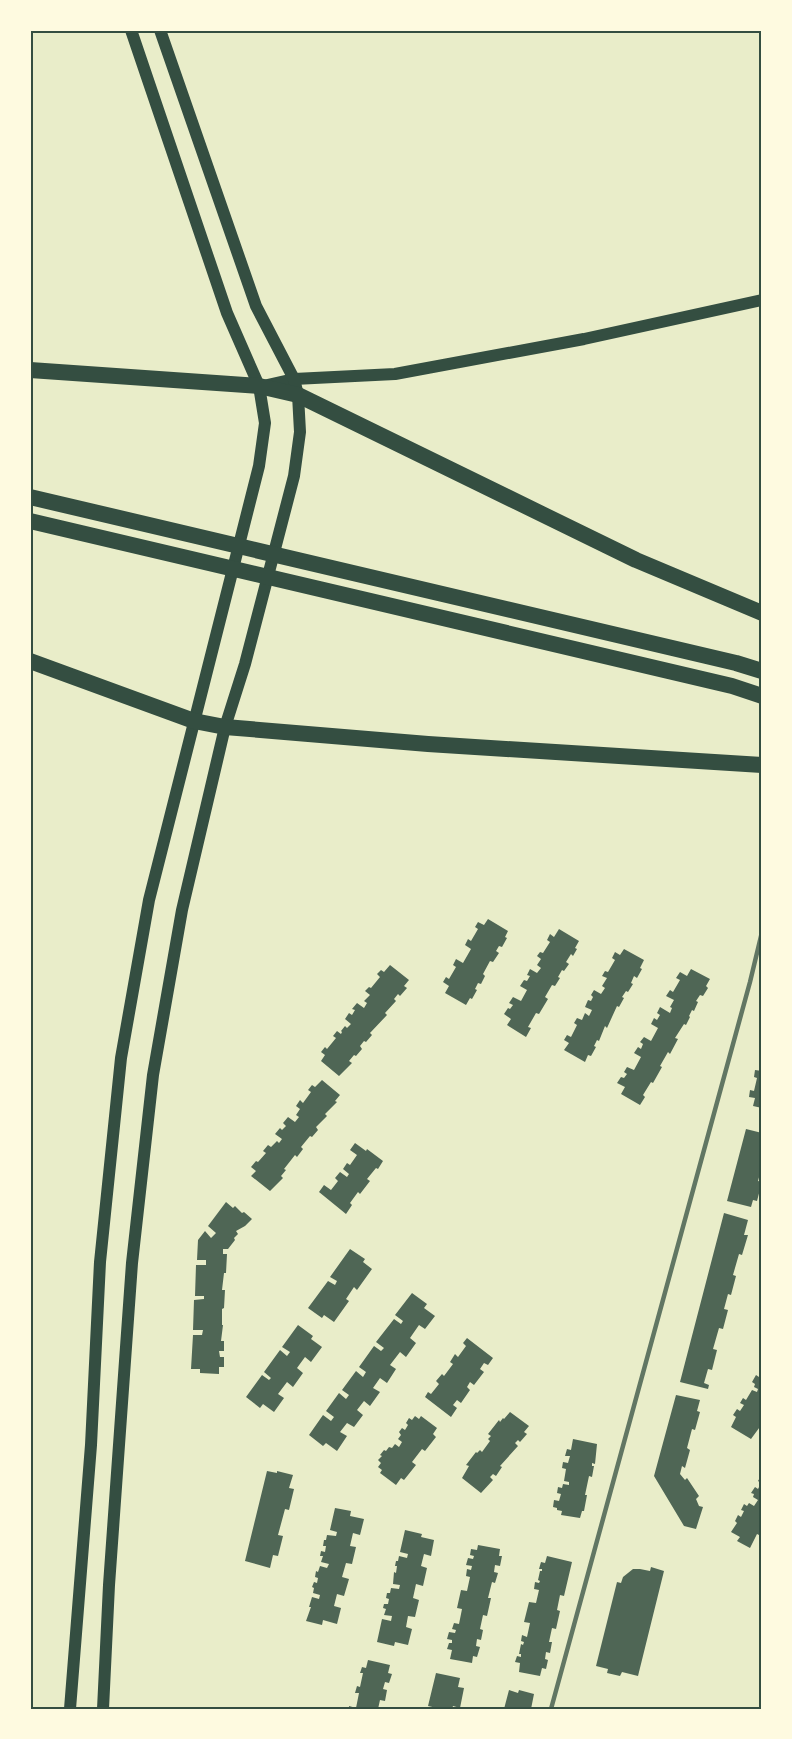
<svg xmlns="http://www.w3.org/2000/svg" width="792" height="1739" font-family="'Fira Sans Condensed',sans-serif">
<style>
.building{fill:#4f6655}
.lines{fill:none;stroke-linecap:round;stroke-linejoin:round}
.service{stroke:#617663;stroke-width:4.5}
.secondary{stroke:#344e41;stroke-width:12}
.motorway{stroke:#344e41;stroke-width:16}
.neatline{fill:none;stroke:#344e41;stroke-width:2}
</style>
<rect width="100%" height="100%" fill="#e9edc9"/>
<!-- building -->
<g class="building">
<polygon points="488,919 508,931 505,937 507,938 502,947 499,946 496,951 499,953 493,962 490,961 483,974 485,976 481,984 478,983 475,989 477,990 472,999 470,998 466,1005 445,993 449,986 443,982 446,977 449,979 456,967 453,965 456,959 463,963 471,949 465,945 468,939 471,941 478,929 475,927 478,922 484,925"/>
<polygon points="559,929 579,941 575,948 577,949 573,956 571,954 566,962 569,964 564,971 562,970 558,977 560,978 555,986 552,985 545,997 548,999 539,1014 536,1013 528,1027 531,1028 526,1037 507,1025 511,1019 504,1014 508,1008 510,1009 513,1005 509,1003 513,997 521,1001 527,990 520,986 524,980 527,981 530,976 527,975 530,969 537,973 541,968 537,965 541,959 537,956 540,952 543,953 550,942 547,940 550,934 554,937"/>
<polygon points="624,949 644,960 640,968 642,969 637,978 634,976 631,983 633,984 628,992 626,991 622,997 624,998 619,1007 617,1006 607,1028 605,1026 599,1041 597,1040 594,1046 596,1047 591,1056 588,1055 585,1062 564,1050 569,1043 564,1040 567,1035 571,1037 577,1025 574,1023 577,1018 582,1020 585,1013 589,1016 592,1010 585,1007 588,1000 591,1001 593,997 591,995 594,990 601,994 605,988 602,986 607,978 602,976 605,971 608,972 615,960 612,958 615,952 620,955"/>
<polygon points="390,965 409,980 404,986 407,988 400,996 398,994 394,999 396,1001 385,1013 387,1015 370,1033 372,1035 366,1042 364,1041 360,1046 362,1049 356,1056 354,1055 349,1061 352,1063 339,1076 321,1061 325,1055 321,1052 325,1047 327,1049 336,1038 333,1036 337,1031 341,1034 342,1032 341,1031 345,1026 347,1028 351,1024 345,1019 349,1013 352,1015 355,1010 352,1009 357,1003 364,1008 367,1003 364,1001 370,995 365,991 369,987 371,988 380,977 377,974 381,970 384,972"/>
<polygon points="691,969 710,979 706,986 708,988 703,996 700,995 696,1001 698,1002 694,1011 692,1010 689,1016 690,1017 686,1025 684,1024 675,1038 678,1039 670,1054 668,1052 660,1066 662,1067 653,1083 651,1082 643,1095 645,1097 640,1105 621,1094 625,1087 617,1083 621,1077 624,1078 627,1074 624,1072 627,1067 634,1070 641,1057 634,1053 638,1047 641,1049 643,1044 640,1042 644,1037 651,1041 658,1028 651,1024 654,1018 657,1020 660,1015 657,1013 660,1007 670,1013 672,1008 670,1007 674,1000 666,996 670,990 673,992 680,980 676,978 680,972 687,976"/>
<polygon points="755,1070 762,1071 762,1108 753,1106 755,1098 749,1097 750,1090 754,1091 757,1078 754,1077"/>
<polygon points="322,1080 340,1095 335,1101 337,1102 325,1114 327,1116 316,1127 318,1130 312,1137 310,1136 301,1147 303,1149 297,1157 295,1155 284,1169 286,1170 281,1176 283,1178 270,1191 251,1176 256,1171 251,1167 256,1161 258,1162 266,1153 263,1151 268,1145 271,1147 277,1141 279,1143 282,1139 275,1134 280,1128 282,1130 286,1126 283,1123 288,1117 295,1122 299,1117 296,1115 300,1109 296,1106 300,1100 303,1103 311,1092 308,1090 312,1085 315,1087"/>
<polygon points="746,1129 762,1133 762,1166 758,1181 762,1182 757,1201 753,1200 751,1207 727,1201"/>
<polygon points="355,1143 366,1151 367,1149 383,1161 378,1169 376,1168 367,1179 370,1181 360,1194 358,1192 350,1203 352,1205 346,1214 319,1192 324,1185 331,1190 338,1181 335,1178 340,1172 347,1177 349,1174 343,1169 347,1163 350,1165 357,1155 350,1150"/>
<polygon points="226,1202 233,1208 235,1206 242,1213 244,1212 252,1219 245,1226 236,1231 238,1234 234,1238 235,1240 228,1249 223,1249 223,1254 227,1254 226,1273 224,1273 222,1290 225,1290 224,1308 222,1309 222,1325 223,1325 221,1341 224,1341 224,1351 219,1351 220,1357 224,1357 224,1367 219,1367 219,1374 200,1373 200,1369 191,1369 193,1335 202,1335 203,1330 193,1330 194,1300 204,1299 204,1296 195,1296 196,1265 206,1265 206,1260 197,1260 198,1240 205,1231 211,1238 216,1233 208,1226"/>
<polygon points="724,1213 748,1220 744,1235 748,1235 742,1255 739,1254 733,1275 736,1276 731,1295 728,1294 724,1309 728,1310 723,1329 719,1328 713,1349 717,1350 712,1370 708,1369 704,1383 709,1385 708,1389 680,1382"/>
<polygon points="350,1249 365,1259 363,1262 372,1269 357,1290 354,1287 346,1299 349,1301 334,1322 324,1315 322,1318 308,1308 328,1281 335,1285 337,1281 330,1277"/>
<polygon points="412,1293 427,1304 424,1308 435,1316 425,1329 419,1325 410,1338 416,1343 406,1357 400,1352 390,1365 396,1369 387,1383 380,1378 373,1388 380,1392 370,1406 364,1401 357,1410 363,1415 354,1427 347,1423 340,1432 347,1436 337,1451 326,1443 323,1446 309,1435 323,1415 331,1421 334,1417 326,1411 339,1393 346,1399 349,1395 342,1390 356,1371 363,1377 366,1372 359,1367 374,1346 381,1351 384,1348 376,1342 394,1319 401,1324 403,1321 395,1315"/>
<polygon points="298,1325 313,1336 311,1339 322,1347 311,1362 305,1357 297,1368 303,1373 293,1387 287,1382 278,1394 284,1398 274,1412 263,1404 260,1408 246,1397 262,1375 269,1380 271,1378 264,1372 280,1350 287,1356 290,1352 282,1347"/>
<polygon points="467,1338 493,1358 488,1365 484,1363 480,1369 484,1372 474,1385 470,1382 467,1387 470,1390 461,1403 457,1400 453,1405 457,1408 451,1417 425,1397 428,1392 431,1394 439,1384 436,1381 442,1374 444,1376 453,1364 450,1362 455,1354 458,1357 466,1346 463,1343"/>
<polygon points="762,1372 762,1419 760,1422 762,1424 751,1439 731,1427 736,1417 733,1415 737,1409 740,1411 744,1405 740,1403 743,1398 746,1400 752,1390 757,1392 758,1389 754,1387 755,1384 752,1382 756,1375 759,1377"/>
<polygon points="676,1395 700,1400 697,1411 700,1412 695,1430 692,1429 687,1448 690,1450 685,1468 682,1466 680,1474 685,1480 687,1478 699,1496 696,1499 699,1506 703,1507 696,1529 684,1526 654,1476"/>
<polygon points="510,1412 529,1426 524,1432 527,1434 520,1442 518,1440 515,1443 518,1446 500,1466 502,1467 496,1476 493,1474 490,1477 493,1480 481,1493 462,1478 469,1466 466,1465 476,1452 477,1453 480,1450 482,1452 490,1441 488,1439 491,1436 488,1434 499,1420 500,1422 503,1418 504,1419"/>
<polygon points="415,1416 419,1419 421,1416 437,1428 433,1434 436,1437 425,1451 422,1449 412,1462 416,1465 404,1480 401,1478 396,1485 380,1473 382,1470 378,1467 381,1463 378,1460 382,1456 380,1455 384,1450 386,1451 389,1447 392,1448 395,1444 399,1447 402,1442 398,1439 401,1435 399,1432 402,1428 405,1430 408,1425 406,1423 409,1418 412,1420"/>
<polygon points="573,1439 597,1444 595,1464 592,1463 592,1466 594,1466 592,1477 589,1476 585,1495 587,1495 584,1511 582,1511 580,1518 561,1515 562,1511 557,1510 557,1508 553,1507 554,1500 559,1501 561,1494 557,1493 558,1487 562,1488 563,1484 569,1485 569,1482 564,1481 566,1469 562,1468 563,1462 568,1463 570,1456 565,1456 567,1449 571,1450"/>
<polygon points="267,1471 277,1473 277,1471 293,1475 289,1488 294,1489 289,1510 285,1509 278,1535 283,1536 278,1556 273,1555 270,1568 245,1561"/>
<polygon points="762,1474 762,1534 761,1536 757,1534 750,1548 737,1541 740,1537 731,1532 737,1523 735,1521 738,1515 741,1517 744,1511 741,1510 744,1504 747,1506 749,1503 754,1506 758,1500 753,1497 754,1494 751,1493 755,1487 758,1489 761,1483 758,1481"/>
<polygon points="335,1508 351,1511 350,1516 364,1519 360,1535 353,1533 350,1546 356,1547 352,1564 346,1563 342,1577 349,1579 344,1596 337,1594 334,1606 341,1608 337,1624 323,1620 322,1625 306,1621 311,1607 309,1607 312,1597 319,1599 320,1595 313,1593 314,1588 312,1587 314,1582 317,1583 318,1578 315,1577 316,1571 318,1572 320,1566 327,1568 329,1564 321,1562 323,1556 320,1556 321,1551 325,1552 326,1546 323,1546 324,1540 326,1540 327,1535 336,1536 337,1532 330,1530"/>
<polygon points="405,1530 422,1534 421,1537 434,1540 431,1556 424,1554 421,1566 427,1568 423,1586 416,1584 413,1598 419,1600 415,1617 408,1616 406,1627 412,1629 408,1645 395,1642 394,1646 377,1642 382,1619 391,1621 392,1616 384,1615 386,1609 383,1608 384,1604 388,1604 389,1599 386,1598 387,1593 390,1593 391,1588 399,1589 400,1585 393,1584 394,1572 396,1573 397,1566 395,1566 396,1561 398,1561 399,1556 407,1558 408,1554 400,1552"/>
<polygon points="478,1545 500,1549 499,1556 502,1556 500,1566 495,1565 494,1572 498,1573 495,1583 492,1582 488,1598 491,1598 487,1616 483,1615 480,1629 483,1630 481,1640 477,1639 476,1646 480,1647 477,1657 473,1656 472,1663 450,1659 452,1650 447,1649 449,1643 452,1643 452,1640 447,1639 449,1632 455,1633 456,1630 452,1629 454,1623 459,1624 462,1609 457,1608 461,1590 467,1591 470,1577 466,1576 467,1569 471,1570 472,1566 466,1565 468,1558 473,1559 474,1556 470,1555 471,1549 477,1550"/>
<polygon points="547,1556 572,1562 564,1596 560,1595 557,1610 560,1611 556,1629 552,1628 549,1642 552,1642 550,1653 546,1652 545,1659 548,1660 546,1669 542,1668 540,1676 519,1672 520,1663 515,1662 517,1656 521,1657 521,1654 519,1654 521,1644 523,1645 524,1642 521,1641 522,1635 527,1637 530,1623 524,1622 529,1602 536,1603 539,1590 534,1589 535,1582 539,1583 540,1581 538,1580 540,1571 542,1571 542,1569 539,1569 541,1562 545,1563"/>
<polygon points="651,1567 664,1571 638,1676 622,1672 620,1676 607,1673 608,1669 596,1666 617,1582 621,1583 623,1577 633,1569 640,1569 650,1571"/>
<polygon points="368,1660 390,1665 388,1673 392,1674 389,1683 385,1682 383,1689 387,1690 385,1701 380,1700 378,1709 349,1709 349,1706 356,1708 359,1693 355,1693 357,1686 360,1687 363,1673 360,1673 362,1667 366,1668"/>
<polygon points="436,1673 460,1678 458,1687 464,1688 460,1708 453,1706 452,1709 436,1709 437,1708 428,1706"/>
<polygon points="509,1690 518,1693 519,1690 534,1694 531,1709 504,1709"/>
</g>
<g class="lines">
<!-- service -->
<polyline class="service" points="551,1709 750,982 762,932"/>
<!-- secondary -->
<g class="secondary">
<polyline points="263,386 294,379 395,374 584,339 762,300"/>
<polyline points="70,1709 91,1445 100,1262 121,1058 149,900 259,466 265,423 259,386 227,313 131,30"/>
<polyline points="103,1709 109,1585 132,1263 153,1075 182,910 225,727 245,664 294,476 300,432 298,395 294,379 256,306 160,30"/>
</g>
<!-- motorway -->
<g class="motorway">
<polyline points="30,370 259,386 298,395 636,560 762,613"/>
<polyline points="30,497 736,663 762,671"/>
<polyline points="30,521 732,686 762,696"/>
<polyline points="30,661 194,721 225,727 428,744 762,765"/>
</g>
</g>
<!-- border -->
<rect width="792" height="1739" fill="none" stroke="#fefae0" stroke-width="63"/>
<rect x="32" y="32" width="728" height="1676" class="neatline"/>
</svg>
